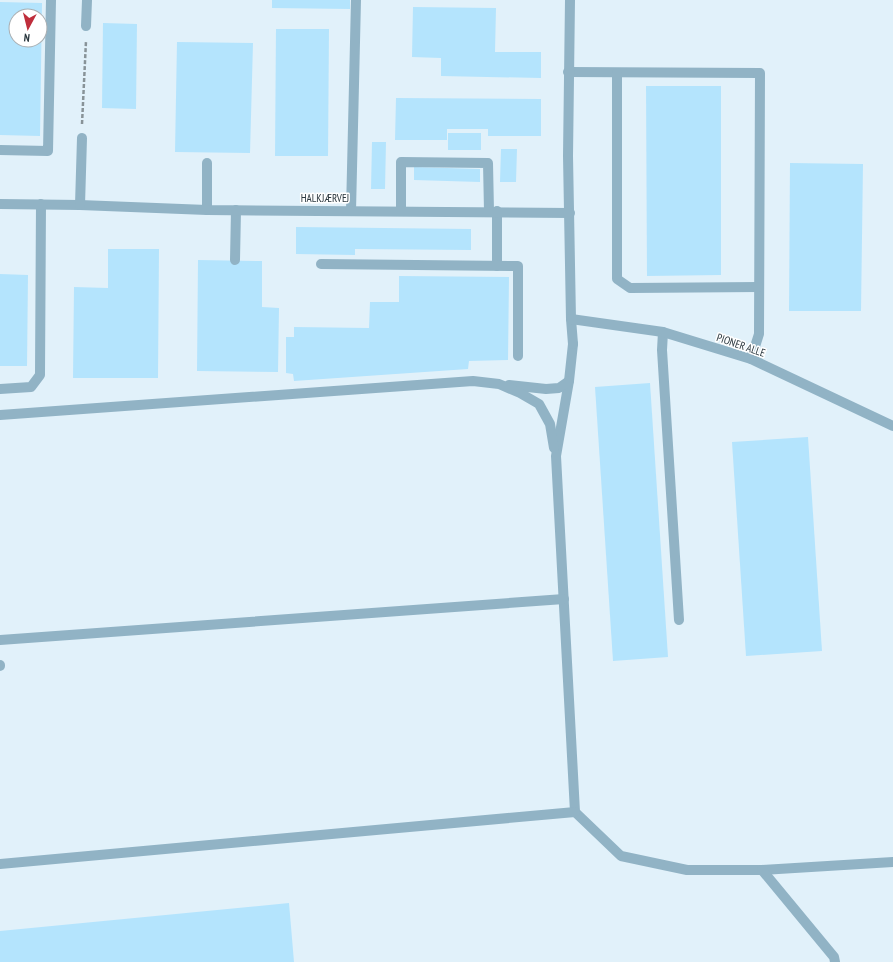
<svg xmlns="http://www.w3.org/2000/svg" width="893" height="962" font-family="'PT Sans Narrow',sans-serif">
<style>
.built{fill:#e1f1fa;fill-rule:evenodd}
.building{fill:#b4e4fd;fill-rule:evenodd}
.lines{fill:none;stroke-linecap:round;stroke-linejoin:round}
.path{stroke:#889398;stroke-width:2.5;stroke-dasharray:4 2;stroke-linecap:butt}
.lane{stroke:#91b3c5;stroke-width:10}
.street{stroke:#91b3c5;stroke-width:10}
.labels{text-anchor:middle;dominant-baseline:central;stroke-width:3;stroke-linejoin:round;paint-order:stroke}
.street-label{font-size:11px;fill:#2a373e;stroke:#fff}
</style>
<rect width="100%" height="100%" fill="#f2f9fc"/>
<!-- built -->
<path class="built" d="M0,0H893V962H0ZM16,16H40V40H16Z"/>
<!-- building -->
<g class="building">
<polygon points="272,0 350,0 350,9 272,8"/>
<path d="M0,2L42,3L40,136L0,135ZM16,16H40V40H16Z"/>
<polygon points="413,7 496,8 495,52 541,52 541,78 441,76 441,58 412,57"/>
<polygon points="103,23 137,24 136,109 102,108"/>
<polygon points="276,29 329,29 328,156 275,156"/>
<polygon points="177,42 253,43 250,153 175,152"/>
<polygon points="646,86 721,86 721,275 647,276"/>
<polygon points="396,98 541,99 541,136 488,136 488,129 447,129 447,140 395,140"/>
<rect x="448" y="133" width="33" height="17"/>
<polygon points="372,142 386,142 385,189 371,189"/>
<polygon points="501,149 517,149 516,182 500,182"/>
<polygon points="790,163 863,164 861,311 789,311"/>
<polygon points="414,167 480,169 480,182 414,180"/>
<polygon points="296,227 471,229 471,250 355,249 355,255 296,254"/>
<polygon points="108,249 159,249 158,378 73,378 74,287 108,288"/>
<polygon points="198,260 262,261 262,307 279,308 278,372 197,371"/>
<polygon points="0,274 28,275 27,366 0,366"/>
<polygon points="399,276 509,277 508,360 469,361 468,369 294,381 293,374 286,373 286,337 294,337 294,327 369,328 370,302 399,302"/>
<polygon points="650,383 668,657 613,661 595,387"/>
<polygon points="808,437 822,651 746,656 732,442"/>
<polygon points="289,903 294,962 0,962 0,931"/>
</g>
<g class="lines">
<!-- path -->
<polyline class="path" points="82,124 86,41"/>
<!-- lane -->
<g class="lane">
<polyline points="568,72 760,73 759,334 751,359"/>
<polyline points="617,73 617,279 630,288 759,287"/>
<polyline points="0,150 48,151 51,0"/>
<polyline points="207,210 207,163"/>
<polyline points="351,211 356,0"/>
<polyline points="401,211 401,162 488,163 489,211"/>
<polyline points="497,211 497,266"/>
<polyline points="235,260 236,210"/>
<polyline points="321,264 518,266 518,356"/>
<polyline points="663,332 662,350 679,620"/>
<polyline points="573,344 569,381 556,456 575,812 621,856 687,870 762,870 893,862"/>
<polyline points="509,385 546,389 559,388 569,381"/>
<polyline points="0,389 31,387 40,375 41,204"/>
<polyline points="0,415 473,381 499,384 520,393 539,404 550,424 554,448"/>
<polyline points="0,640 564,599"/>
<polyline points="0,665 0,666"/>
<polyline points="0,864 575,812"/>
<polyline points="762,870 834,957 835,962"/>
</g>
<!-- street -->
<g class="street">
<polyline points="570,0 568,156 571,319 573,344"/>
<polyline points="86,26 87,0"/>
<polyline points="0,204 80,205 207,210 570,213"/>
<polyline points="80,205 82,138"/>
<polyline points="571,319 663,332 751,359 893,426"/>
</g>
</g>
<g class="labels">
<!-- street labels -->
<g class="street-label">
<text x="325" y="198">HALKJÆRVEJ</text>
<text transform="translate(741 345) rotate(19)">PIONER ALLE</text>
</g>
</g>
<!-- north arrow -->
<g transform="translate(28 28) rotate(187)"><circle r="19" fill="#ffffff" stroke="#aaafb2"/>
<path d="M0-3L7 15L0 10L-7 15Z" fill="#bf2e3c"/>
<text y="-6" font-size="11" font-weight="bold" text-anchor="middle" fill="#2a373e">N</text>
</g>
</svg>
